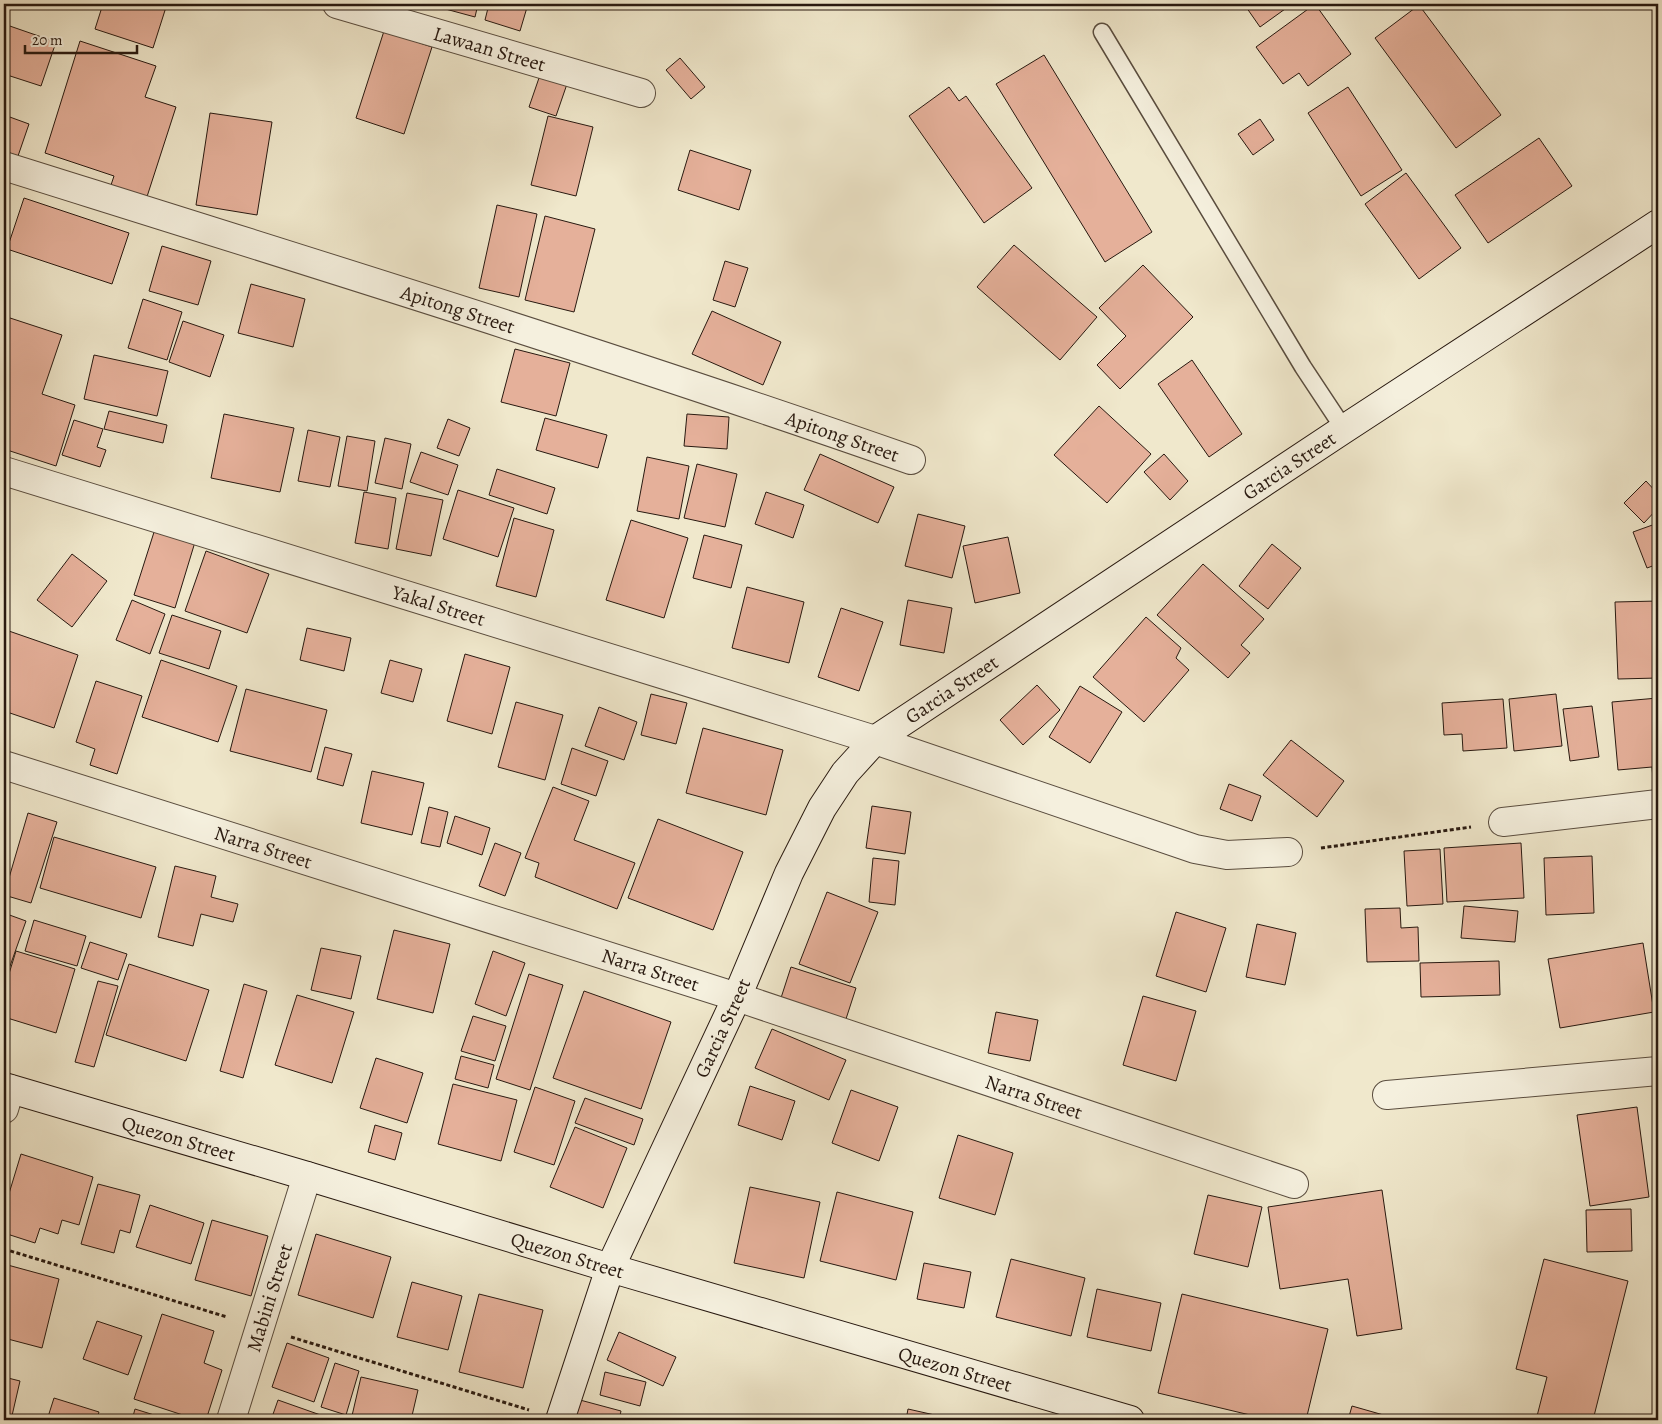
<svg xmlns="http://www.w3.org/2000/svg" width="1662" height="1424" font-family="Alegreya,serif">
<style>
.building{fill:#e5b09a;stroke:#281910}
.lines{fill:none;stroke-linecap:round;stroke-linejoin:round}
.lane-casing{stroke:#5a4d3f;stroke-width:19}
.street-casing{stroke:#5a4d3f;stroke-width:30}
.secondary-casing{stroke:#281910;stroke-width:30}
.path{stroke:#281910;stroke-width:3;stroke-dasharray:4 2.5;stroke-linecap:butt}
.lane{stroke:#f5f0de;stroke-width:16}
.street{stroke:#f5f0de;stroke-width:28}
.secondary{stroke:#f5f0de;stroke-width:28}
.labels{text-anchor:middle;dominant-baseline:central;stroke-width:4;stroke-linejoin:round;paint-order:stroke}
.street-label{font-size:20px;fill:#281910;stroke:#f5f0de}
</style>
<rect width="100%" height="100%" fill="#f0e8cc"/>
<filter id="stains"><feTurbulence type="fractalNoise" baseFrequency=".004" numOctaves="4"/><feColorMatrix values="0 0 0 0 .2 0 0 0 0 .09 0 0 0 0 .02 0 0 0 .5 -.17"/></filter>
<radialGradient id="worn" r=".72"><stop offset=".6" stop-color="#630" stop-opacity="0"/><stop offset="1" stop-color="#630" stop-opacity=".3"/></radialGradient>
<!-- building -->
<g class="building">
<polygon points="93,4 167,4 153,48 95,29 102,7"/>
<polygon points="427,4 478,4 475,17"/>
<polygon points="489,4 528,4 520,31 485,20"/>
<polygon points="1244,4 1292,4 1260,27"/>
<polygon points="1315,4 1351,54 1308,86 1299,73 1283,84 1256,47"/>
<polygon points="1419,5 1501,115 1456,148 1375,38"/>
<polygon points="4,24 56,42 41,86 4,74"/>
<polygon points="384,31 432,47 404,134 356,118"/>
<polygon points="80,41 156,66 145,97 176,107 143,209 107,197 114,176 45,153"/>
<polygon points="1044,55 1152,232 1105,262 996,84"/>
<polygon points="680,58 705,87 691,99 666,70"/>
<polygon points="540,75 567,84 556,116 529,107"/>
<polygon points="949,87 959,101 966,96 1032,188 984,223 909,116"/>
<polygon points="1348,87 1402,170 1361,196 1308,113"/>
<polygon points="210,113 272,122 257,215 196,205"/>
<polygon points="7,116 29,124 18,156 4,151 4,125"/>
<polygon points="548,116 593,127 576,196 531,185"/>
<polygon points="1260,119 1274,140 1253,155 1238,134"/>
<polygon points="1539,138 1572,186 1488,243 1455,195"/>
<polygon points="690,150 751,170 739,210 678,190"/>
<polygon points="1406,173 1461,248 1419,279 1365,204"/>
<polygon points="24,198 129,233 112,284 7,249"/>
<polygon points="497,205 537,214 519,297 479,288"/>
<polygon points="545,216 595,229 574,312 525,300"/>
<polygon points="1014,245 1097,317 1060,360 977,287"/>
<polygon points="162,246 211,261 198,305 149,291"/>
<polygon points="725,261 748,268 735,307 713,300"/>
<polygon points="1143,265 1193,317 1120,389 1097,365 1126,336 1099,308"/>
<polygon points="251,284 305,299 293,347 238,333"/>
<polygon points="143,299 182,312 167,360 128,348"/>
<polygon points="712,311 781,342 763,385 692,354"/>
<polygon points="4,316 62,335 42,394 75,405 56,466 4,449"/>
<polygon points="183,321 224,335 210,377 169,362"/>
<polygon points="515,349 570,363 556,416 501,402"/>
<polygon points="94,355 168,371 157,416 84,399"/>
<polygon points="1192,360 1242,434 1209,457 1158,384"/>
<polygon points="1099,406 1151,454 1107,503 1054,455"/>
<polygon points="109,411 167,425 163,443 104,429"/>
<polygon points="224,414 294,428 280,492 211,478"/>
<polygon points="687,414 729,417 727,449 684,446"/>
<polygon points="545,418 607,435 598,468 536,450"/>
<polygon points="448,419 470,428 459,456 437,448"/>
<polygon points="74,420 103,429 97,447 106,450 100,467 62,455"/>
<polygon points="308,430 340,437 330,487 298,481"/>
<polygon points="347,436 375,441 367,491 338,486"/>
<polygon points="385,438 411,444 402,489 375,483"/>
<polygon points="421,452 458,465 448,495 410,482"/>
<polygon points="820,454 894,487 878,523 804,490"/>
<polygon points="1164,454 1188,481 1170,500 1144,472"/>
<polygon points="647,457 689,466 679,519 637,511"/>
<polygon points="697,464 737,474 725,527 684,518"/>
<polygon points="497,469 555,488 547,514 489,495"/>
<polygon points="1646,481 1658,494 1658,508 1644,523 1624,503"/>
<polygon points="458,490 514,508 498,557 443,539"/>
<polygon points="364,492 396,498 388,549 355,543"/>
<polygon points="766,492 804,505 793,538 755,524"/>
<polygon points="407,493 443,500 431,556 396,549"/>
<polygon points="918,514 965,526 952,578 905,566"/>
<polygon points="514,518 554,530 536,597 496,586"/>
<polygon points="631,520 688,538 664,618 606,600"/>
<polygon points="1658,523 1658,564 1647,568 1633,532"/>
<polygon points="155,529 195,542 175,608 134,595"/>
<polygon points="704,535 742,545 731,588 693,578"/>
<polygon points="1008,537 1020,593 975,603 963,546"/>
<polygon points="1272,544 1301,568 1268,609 1239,586"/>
<polygon points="206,551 269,574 247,633 185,611"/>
<polygon points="72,554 107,581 72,627 37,600"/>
<polygon points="1203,564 1264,619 1241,645 1250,653 1228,678 1157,615"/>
<polygon points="747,587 804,602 789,663 732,648"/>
<polygon points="132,600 165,614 150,654 116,640"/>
<polygon points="908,600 952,608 944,653 900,645"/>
<polygon points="1658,601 1658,678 1618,679 1615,602"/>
<polygon points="841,608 883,622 859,691 818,677"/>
<polygon points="172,615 221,631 209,669 159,653"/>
<polygon points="1146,617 1181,648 1176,658 1189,670 1144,722 1093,677"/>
<polygon points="307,628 351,638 344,671 300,660"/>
<polygon points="6,630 78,655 54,728 4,711 4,637"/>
<polygon points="465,654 510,667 492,734 447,721"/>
<polygon points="161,660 237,686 218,742 142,717"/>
<polygon points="390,660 422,669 413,702 381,693"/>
<polygon points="96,681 142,696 117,774 90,765 95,749 76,742"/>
<polygon points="1037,685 1060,710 1023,745 1000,720"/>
<polygon points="1080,686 1122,712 1090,763 1049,737"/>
<polygon points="246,689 327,710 311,772 230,751"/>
<polygon points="651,694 687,703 676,744 641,735"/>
<polygon points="1556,694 1562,746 1514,751 1509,699"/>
<polygon points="1658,698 1658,792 1654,792 1652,767 1618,770 1612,702"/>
<polygon points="1503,699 1507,748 1463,751 1462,734 1444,735 1442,703"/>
<polygon points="516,702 563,715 545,780 498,767"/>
<polygon points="1592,706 1599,757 1570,761 1563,709"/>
<polygon points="599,707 637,722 624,760 585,746"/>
<polygon points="703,728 783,750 766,815 686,793"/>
<polygon points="1291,740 1344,781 1317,817 1263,775"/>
<polygon points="325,747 352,754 343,786 317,779"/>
<polygon points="572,748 608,761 596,796 561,784"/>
<polygon points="372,771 424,783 412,835 361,823"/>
<polygon points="1229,784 1261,796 1252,821 1220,809"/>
<polygon points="553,787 589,801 574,840 635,863 617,909 535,877 539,863 525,858"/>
<polygon points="872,806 911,812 905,854 866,848"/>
<polygon points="429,807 448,812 440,847 421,843"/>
<polygon points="28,813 57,822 31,903 4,895"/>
<polygon points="455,816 490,828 482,855 447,843"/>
<polygon points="658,819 743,852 713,930 628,898"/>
<polygon points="54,837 156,867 141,918 40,888"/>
<polygon points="495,843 521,853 505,896 479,886"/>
<polygon points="1521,843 1524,898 1447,902 1444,848"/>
<polygon points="1440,849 1443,904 1407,906 1404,851"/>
<polygon points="1592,856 1594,913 1546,915 1544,858"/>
<polygon points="873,858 899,861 895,905 869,902"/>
<polygon points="175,866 216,876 211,897 238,904 233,922 201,914 193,946 158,937"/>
<polygon points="827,892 878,912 850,983 799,964"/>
<polygon points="1464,906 1518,911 1515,942 1461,938"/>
<polygon points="1400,908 1401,928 1418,927 1419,961 1367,962 1365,909"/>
<polygon points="1176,912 1226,928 1206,992 1156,976"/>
<polygon points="4,913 26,921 4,983"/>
<polygon points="34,920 86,936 77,966 25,951"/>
<polygon points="1257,924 1296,933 1285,985 1246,977"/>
<polygon points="394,930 450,944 433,1013 377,999"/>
<polygon points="90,942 127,954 118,980 81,968"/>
<polygon points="1643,943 1654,1012 1560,1028 1548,959"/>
<polygon points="321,948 361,956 351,999 311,990"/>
<polygon points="16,951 75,969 56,1033 4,1017 4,990"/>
<polygon points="493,951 525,963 506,1016 475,1004"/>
<polygon points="1499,961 1500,995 1421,997 1420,963"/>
<polygon points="129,964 209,990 186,1061 106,1035"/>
<polygon points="791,967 856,988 845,1022 780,1001"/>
<polygon points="529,974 563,985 530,1090 496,1079"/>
<polygon points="98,981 118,986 94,1067 75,1062"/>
<polygon points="244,984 267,991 243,1078 220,1071"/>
<polygon points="584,991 671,1022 641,1109 553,1078"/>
<polygon points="297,995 354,1012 332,1083 275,1065"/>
<polygon points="1143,996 1196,1011 1176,1081 1123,1065"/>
<polygon points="996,1012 1038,1020 1030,1061 988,1053"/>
<polygon points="473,1016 506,1026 495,1061 461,1051"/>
<polygon points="772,1029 846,1060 829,1100 755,1068"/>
<polygon points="461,1056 494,1065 488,1088 455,1079"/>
<polygon points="376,1058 423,1073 407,1123 360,1108"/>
<polygon points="453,1084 517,1100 501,1161 438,1144"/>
<polygon points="750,1086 795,1101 782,1140 738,1125"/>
<polygon points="535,1087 575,1101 554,1165 514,1152"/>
<polygon points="851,1090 898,1107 879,1161 832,1143"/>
<polygon points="585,1098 643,1119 634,1145 575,1123"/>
<polygon points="1637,1107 1649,1197 1590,1206 1577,1115"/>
<polygon points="375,1125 402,1133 395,1160 368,1152"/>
<polygon points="575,1127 627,1148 603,1208 550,1187"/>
<polygon points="958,1135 1013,1153 995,1215 939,1198"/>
<polygon points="21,1154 93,1177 79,1225 62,1220 58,1234 40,1228 35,1243 4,1233 4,1210"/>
<polygon points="98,1184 140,1195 130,1233 120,1230 114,1253 81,1244"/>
<polygon points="750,1187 820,1202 804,1278 734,1263"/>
<polygon points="1382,1190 1402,1329 1357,1336 1348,1279 1280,1289 1268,1207"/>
<polygon points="837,1192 913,1212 896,1280 820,1261"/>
<polygon points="1208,1195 1262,1207 1248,1267 1194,1254"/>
<polygon points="150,1205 204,1223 191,1264 136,1247"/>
<polygon points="1631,1209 1632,1251 1587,1252 1586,1210"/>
<polygon points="212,1220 268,1236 251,1296 195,1280"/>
<polygon points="316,1234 391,1257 373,1318 298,1295"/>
<polygon points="1011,1259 1085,1278 1071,1336 996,1317"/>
<polygon points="1544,1259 1628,1281 1593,1420 1536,1420 1547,1377 1516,1369"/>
<polygon points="924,1263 971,1272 964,1308 917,1299"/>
<polygon points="4,1264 59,1279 42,1348 4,1338"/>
<polygon points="412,1282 462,1296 448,1350 397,1337"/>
<polygon points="1097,1289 1161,1303 1151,1351 1087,1337"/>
<polygon points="479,1294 543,1310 523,1388 459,1372"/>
<polygon points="1182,1294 1328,1329 1306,1420 1271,1420 1158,1393"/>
<polygon points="162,1314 214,1331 204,1363 222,1370 206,1420 198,1420 134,1399"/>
<polygon points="97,1321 142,1336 128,1375 83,1359"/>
<polygon points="619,1332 676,1357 663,1386 607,1360"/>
<polygon points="287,1343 329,1358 314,1402 272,1387"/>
<polygon points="335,1363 359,1371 346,1415 321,1407"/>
<polygon points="605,1372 646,1382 640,1406 600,1395"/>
<polygon points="4,1377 20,1381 11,1420 4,1420"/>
<polygon points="361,1377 418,1390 411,1420 351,1420"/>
<polygon points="54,1398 99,1412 96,1420 47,1420"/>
<polygon points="278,1400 329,1418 328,1420 271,1420"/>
<polygon points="580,1400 621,1411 619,1420 575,1420"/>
<polygon points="1352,1406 1394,1418 1393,1420 1348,1420"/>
<polygon points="135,1409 170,1420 132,1420"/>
<polygon points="908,1409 948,1418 947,1420 906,1420"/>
</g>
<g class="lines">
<defs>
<polyline id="lane" points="1102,32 1303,367 1344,429"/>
<g id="street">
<path id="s1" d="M337,4L641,93"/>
<path id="s2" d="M4,166C307,261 611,355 911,460"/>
<path id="s3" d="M4,471L875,740L1195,849L1227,855L1288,852"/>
<path id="s4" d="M4,765L737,997L1294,1184"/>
<polyline points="1503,822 1658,804"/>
<polyline points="1387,1095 1658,1071"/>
<polyline points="4,1109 10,1089"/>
<path id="s5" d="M231,1420L307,1176"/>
</g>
<g id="secondary">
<path id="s6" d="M4,1087L307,1176L610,1268L1130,1420"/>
<path id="s7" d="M560,1420L610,1268L737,997L789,873L822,808L845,773L875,740L1344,429L1658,224"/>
</g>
</defs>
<!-- lane casing -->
<use href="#lane" class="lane-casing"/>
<!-- street casing -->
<use href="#street" class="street-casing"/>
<!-- secondary casing -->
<use href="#secondary" class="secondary-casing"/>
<!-- path -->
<g class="path">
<polyline points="1321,848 1471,827"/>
<polyline points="4,1249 227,1317"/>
<polyline points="291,1337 529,1410"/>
</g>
<!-- lane -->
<use href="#lane" class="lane"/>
<!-- street -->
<use href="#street" class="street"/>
<!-- secondary -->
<use href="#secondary" class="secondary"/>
</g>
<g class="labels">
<!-- street labels -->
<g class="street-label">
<text stroke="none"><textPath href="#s1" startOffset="159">Lawaan Street</textPath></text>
<text stroke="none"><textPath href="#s2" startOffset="476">Apitong Street</textPath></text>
<text stroke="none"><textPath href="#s2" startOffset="881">Apitong Street</textPath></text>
<text stroke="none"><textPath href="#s7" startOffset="1250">Garcia Street</textPath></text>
<text stroke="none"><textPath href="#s3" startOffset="455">Yakal Street</textPath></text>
<text stroke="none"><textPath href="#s7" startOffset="845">Garcia Street</textPath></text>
<text stroke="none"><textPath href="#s4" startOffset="272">Narra Street</textPath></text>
<text stroke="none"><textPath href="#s4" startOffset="678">Narra Street</textPath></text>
<text stroke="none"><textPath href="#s7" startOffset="425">Garcia Street</textPath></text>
<text stroke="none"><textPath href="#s4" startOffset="1082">Narra Street</textPath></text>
<text stroke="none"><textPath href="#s6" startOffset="182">Quezon Street</textPath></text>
<text stroke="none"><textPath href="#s6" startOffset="588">Quezon Street</textPath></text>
<text stroke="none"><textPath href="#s5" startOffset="128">Mabini Street</textPath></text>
<text stroke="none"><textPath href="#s6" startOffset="992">Quezon Street</textPath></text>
</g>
</g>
<!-- margin -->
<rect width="1662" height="1424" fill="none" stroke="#f0e8cc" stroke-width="20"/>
<rect x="5" y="5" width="1652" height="1414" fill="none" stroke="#281910" stroke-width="2.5"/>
<rect x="10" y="10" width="1642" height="1404" fill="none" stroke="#281910"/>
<!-- scale -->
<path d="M25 45v8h112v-8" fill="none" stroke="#281910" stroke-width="2.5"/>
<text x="32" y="45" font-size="15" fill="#281910" stroke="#f5f0de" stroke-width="4" paint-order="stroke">20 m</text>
<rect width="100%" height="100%" filter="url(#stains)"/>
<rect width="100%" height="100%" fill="url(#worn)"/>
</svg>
